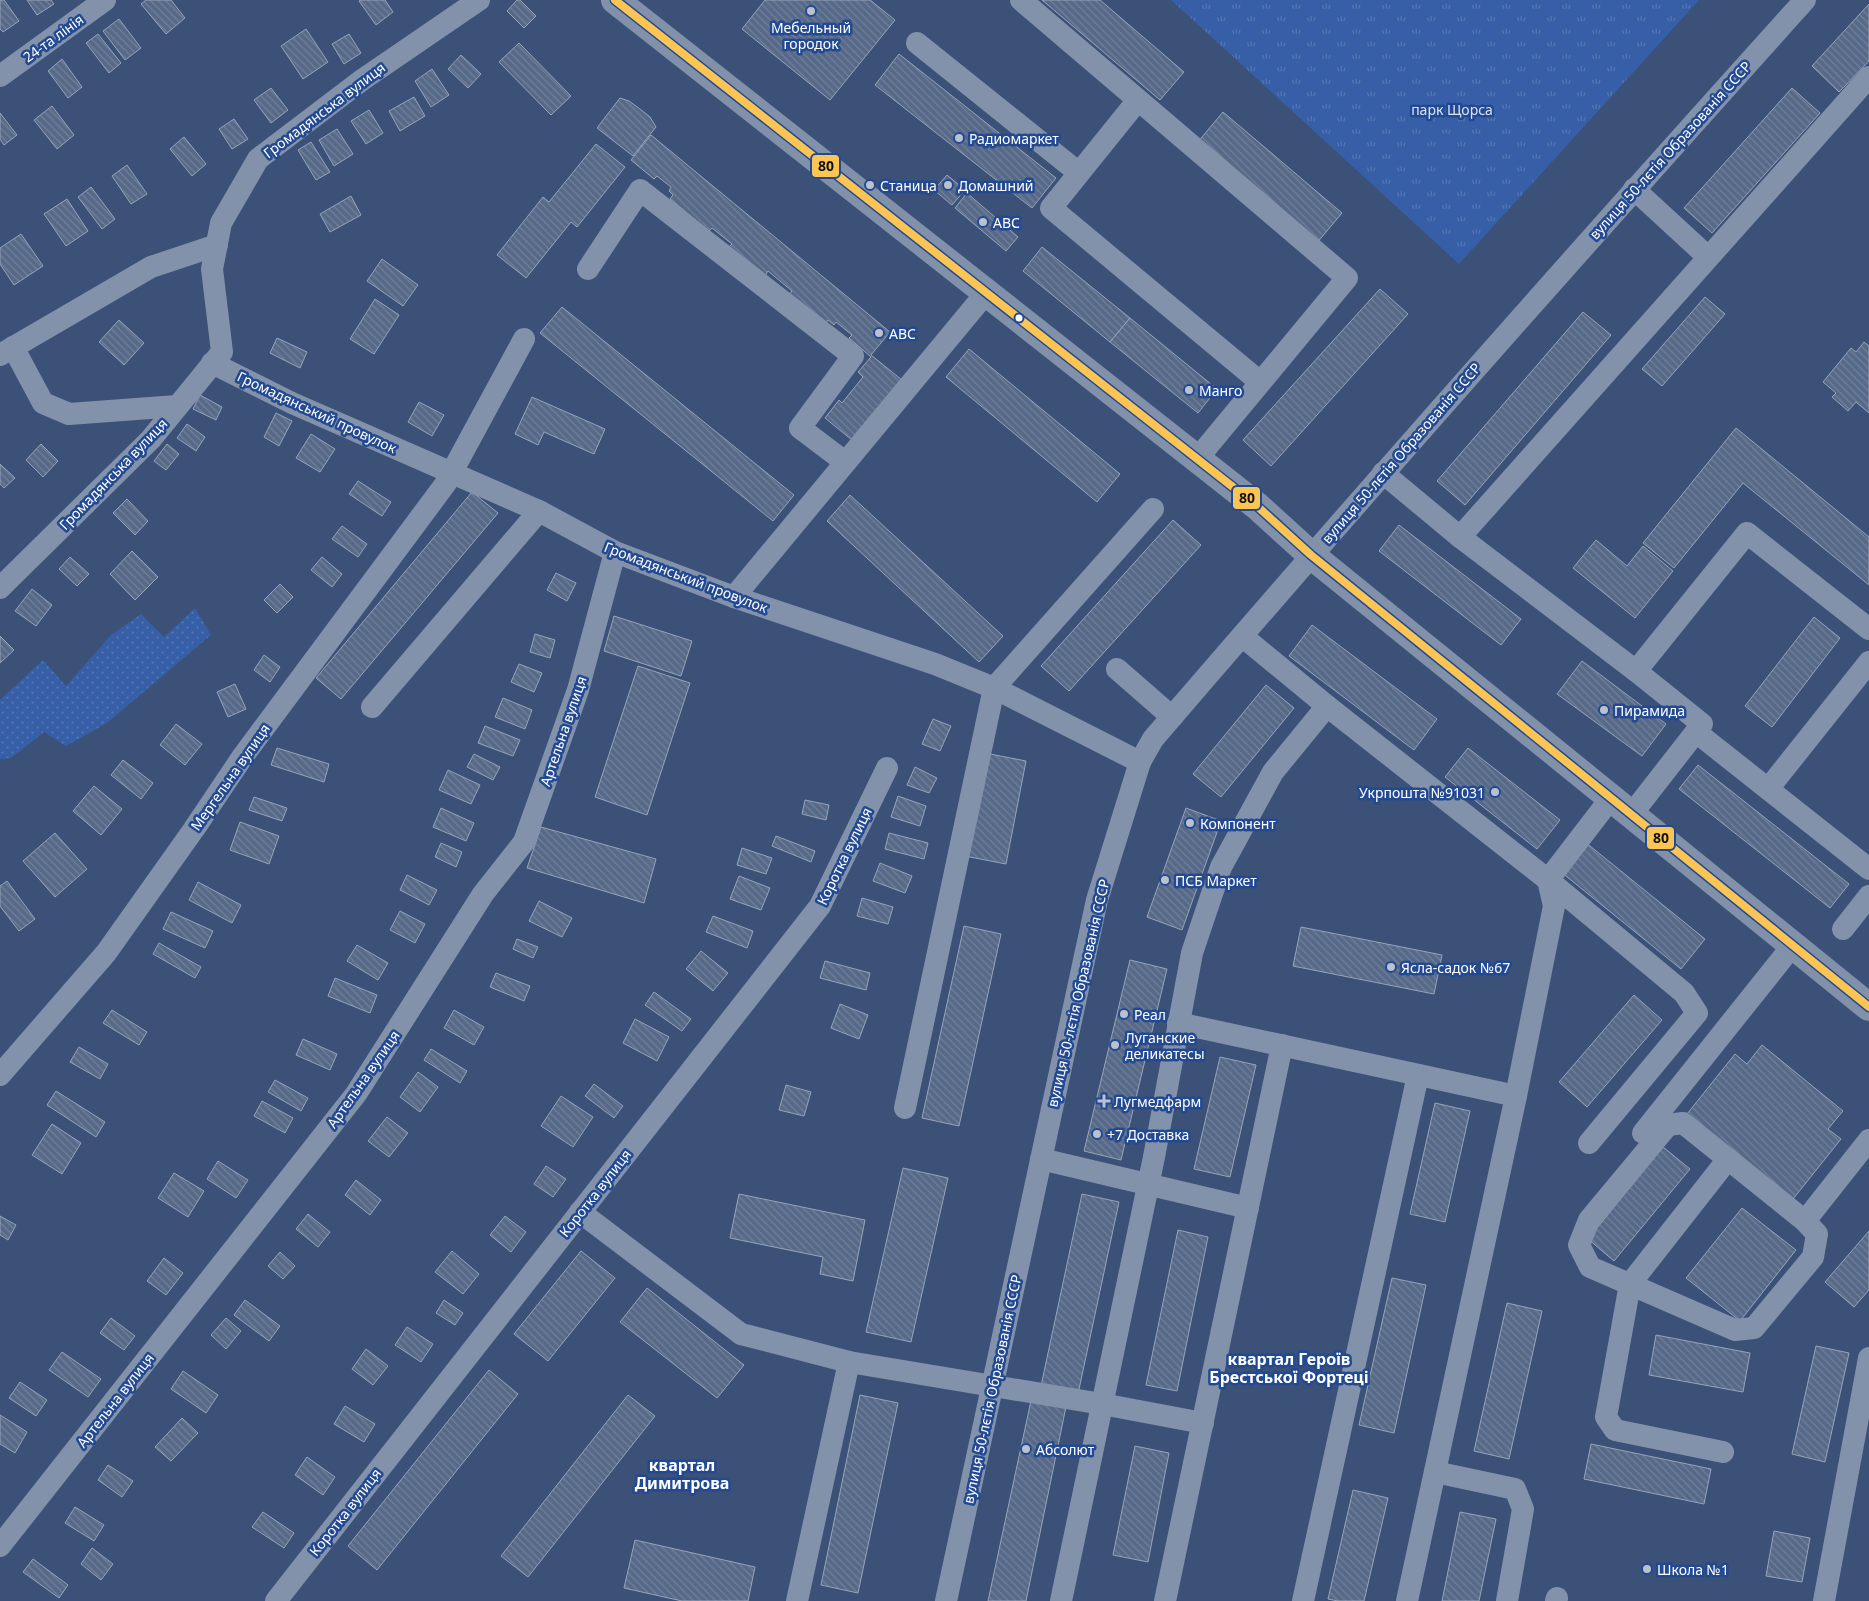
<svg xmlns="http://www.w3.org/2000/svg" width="1869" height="1601" font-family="'Noto Sans',sans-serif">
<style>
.grass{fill:url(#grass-dots)}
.park{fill:url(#park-tufts)}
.building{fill:url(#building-back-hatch);stroke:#97a4b9}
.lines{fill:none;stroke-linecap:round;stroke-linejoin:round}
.minor{stroke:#8392ab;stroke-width:22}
.major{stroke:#8291aa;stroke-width:28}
.bus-1-casing{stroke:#224991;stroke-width:11}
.bus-1{stroke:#fcc553;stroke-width:8}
.poi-dot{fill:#bac2d0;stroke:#224991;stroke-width:2}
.bus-dot{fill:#fff;stroke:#224991;stroke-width:2}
.labels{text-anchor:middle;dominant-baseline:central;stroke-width:5;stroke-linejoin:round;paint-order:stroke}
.poi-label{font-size:14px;fill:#fff;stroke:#224991;text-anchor:start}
.street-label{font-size:14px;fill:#fff;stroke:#224991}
.park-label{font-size:14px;fill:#d8e4f9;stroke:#224991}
.quarter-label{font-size:16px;font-weight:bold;fill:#fff;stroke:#224991}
.line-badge{stroke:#224991;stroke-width:2}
.pale-badge-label{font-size:14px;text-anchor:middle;font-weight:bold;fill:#111}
</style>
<defs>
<pattern id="grass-dots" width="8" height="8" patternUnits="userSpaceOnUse" patternTransform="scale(1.25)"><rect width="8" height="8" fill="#365fa7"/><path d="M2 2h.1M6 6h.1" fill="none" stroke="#5477b4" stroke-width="1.8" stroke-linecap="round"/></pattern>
<pattern id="park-tufts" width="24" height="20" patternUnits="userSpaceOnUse" patternTransform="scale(1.25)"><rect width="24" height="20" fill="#365fa7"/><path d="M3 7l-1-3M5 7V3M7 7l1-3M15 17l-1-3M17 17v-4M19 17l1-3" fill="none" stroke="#5477b4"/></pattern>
<pattern id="building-back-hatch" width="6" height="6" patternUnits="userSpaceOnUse" patternTransform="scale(1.25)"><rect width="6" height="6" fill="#576988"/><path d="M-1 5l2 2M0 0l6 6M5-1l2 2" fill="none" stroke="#70809a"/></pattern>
</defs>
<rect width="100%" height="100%" fill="#3b5178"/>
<!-- grass -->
<polygon class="grass" points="195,608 211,635 107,723 66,746 44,732 11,758 0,759 0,700 43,660 66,686 111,635 141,614 164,637"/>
<!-- park -->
<polygon class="park" points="1171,0 1699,0 1459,264"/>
<!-- building -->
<g class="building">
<polygon points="0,0 4,0 19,21 3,32 0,29"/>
<polygon points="27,0 51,0 54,4 37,15"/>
<polygon points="146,0 171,0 185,18 166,34 141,4"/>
<polygon points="361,0 385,0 393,12 376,25 359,1"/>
<polygon points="517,0 520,0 536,16 524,28 507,11"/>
<polygon points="765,0 870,0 895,20 830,100 742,29"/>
<polygon points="1042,0 1100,0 1184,72 1160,100"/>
<polygon points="1869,4 1869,61 1839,92 1812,66"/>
<polygon points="119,19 141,48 125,60 103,31"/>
<polygon points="306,29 328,62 303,79 281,46"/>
<polygon points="98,34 121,63 109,73 86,43"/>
<polygon points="349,34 361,53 344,64 332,44"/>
<polygon points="519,43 571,96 551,115 499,62"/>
<polygon points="899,54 1056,178 1032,208 875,85"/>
<polygon points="461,55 481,74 468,88 448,69"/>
<polygon points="62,59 82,87 68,98 48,71"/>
<polygon points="432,69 449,95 431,107 415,81"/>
<polygon points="271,88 288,110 271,123 254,100"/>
<polygon points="1792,88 1820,113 1712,233 1684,208"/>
<polygon points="414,97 425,116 400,131 389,111"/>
<polygon points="620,98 629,101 640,109 650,117 656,127 633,156 597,128"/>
<polygon points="52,106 74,135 57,149 34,120"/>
<polygon points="369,110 383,133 366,144 351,121"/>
<polygon points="1223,112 1342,213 1316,244 1197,143"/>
<polygon points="0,113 17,135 4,145 0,139"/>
<polygon points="234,119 248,139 232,149 219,129"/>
<polygon points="337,129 353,154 334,166 319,140"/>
<polygon points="651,135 890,332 871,355 902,380 852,440 825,418 839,400 842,403 863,377 858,372 871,357 849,338 852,335 836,322 834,325 828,320 825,324 789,295 792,291 768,271 765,276 729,247 732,244 712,228 709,231 670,199 673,195 669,191 671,187 657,176 654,179 631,160"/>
<polygon points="184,137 206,164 192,176 170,149"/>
<polygon points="311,142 330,172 316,180 298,150"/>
<polygon points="596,144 625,167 577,227 571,222 526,278 497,255 543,197 549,202"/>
<polygon points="127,165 147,194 131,204 112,176"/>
<polygon points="947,175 965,190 952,205 934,190"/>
<polygon points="91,187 115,219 102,229 78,197"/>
<polygon points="967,193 1018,237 1006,251 955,208"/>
<polygon points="351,196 361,215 330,232 320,214"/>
<polygon points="67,199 88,231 66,246 44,214"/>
<polygon points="21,234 43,266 14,285 0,264 0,248"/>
<polygon points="1042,247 1130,318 1110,342 1023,271"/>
<polygon points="382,259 418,285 403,306 367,281"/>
<polygon points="1380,289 1408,314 1271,466 1243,440"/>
<polygon points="1705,297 1725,314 1662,386 1642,369"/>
<polygon points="375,299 399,315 374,354 350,339"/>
<polygon points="562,307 794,495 773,521 540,333"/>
<polygon points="1583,312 1611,335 1465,505 1437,481"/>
<polygon points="1130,318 1217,389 1198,413 1110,342"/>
<polygon points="119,320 144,343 124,365 99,342"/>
<polygon points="277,338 307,352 300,368 270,353"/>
<polygon points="1864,342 1869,346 1869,413 1856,402 1848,411 1832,397 1836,393 1823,382 1851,348 1856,352"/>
<polygon points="969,349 1120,474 1097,502 946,377"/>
<polygon points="200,395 222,407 216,420 193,409"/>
<polygon points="532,397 605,429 594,454 544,432 538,445 515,434"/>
<polygon points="419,402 444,415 432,436 408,422"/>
<polygon points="276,413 292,421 279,446 264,437"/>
<polygon points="187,424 205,437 196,451 177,438"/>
<polygon points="1736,428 1869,537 1869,585 1743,483 1674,568 1643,543"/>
<polygon points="311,434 335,449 320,472 296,458"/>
<polygon points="41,444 58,461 43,477 26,460"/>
<polygon points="167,444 179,454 166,470 154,461"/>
<polygon points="0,464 15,478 4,488 0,484"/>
<polygon points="358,481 391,502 382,516 349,494"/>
<polygon points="472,492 498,513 341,699 316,678"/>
<polygon points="850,495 1003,636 979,662 827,521"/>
<polygon points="127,499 148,521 135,535 113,513"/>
<polygon points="1173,520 1201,545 1069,691 1041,666"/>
<polygon points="1399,525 1521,619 1501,645 1379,551"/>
<polygon points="342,526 367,544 358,557 332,539"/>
<polygon points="1596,540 1627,566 1643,546 1673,571 1635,618 1573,568"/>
<polygon points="132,551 158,577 135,600 110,574"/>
<polygon points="70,557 89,574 77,586 59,569"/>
<polygon points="322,557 342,574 332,587 311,570"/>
<polygon points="556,573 576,583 567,601 547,590"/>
<polygon points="280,584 293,597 277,613 264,600"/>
<polygon points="32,589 52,605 36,626 15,611"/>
<polygon points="614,616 692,641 681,676 604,651"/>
<polygon points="1814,617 1840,638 1772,727 1745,706"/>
<polygon points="1312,625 1437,719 1414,750 1289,656"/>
<polygon points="535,634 555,640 550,658 530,652"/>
<polygon points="0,636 14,650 0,663"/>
<polygon points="264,655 280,667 270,682 254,670"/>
<polygon points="1582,661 1666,724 1642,756 1557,694"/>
<polygon points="519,664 542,673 534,692 511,682"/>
<polygon points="638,666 690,683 647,815 595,797"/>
<polygon points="235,684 246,709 228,717 217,692"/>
<polygon points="1266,685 1294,708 1221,797 1193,774"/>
<polygon points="503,698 532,710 525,729 495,717"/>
<polygon points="933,719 951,726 940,751 922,744"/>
<polygon points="176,724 202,744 185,765 160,745"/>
<polygon points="485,726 520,740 513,756 478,743"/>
<polygon points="277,748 329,764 324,782 271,765"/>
<polygon points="1468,748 1560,820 1537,849 1445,777"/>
<polygon points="985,753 1026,761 1006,864 965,856"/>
<polygon points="474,754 500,767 493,780 467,767"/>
<polygon points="123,760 153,783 141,799 111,775"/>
<polygon points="1698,765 1849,884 1830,908 1679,789"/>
<polygon points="915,767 937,778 929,793 907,785"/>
<polygon points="448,770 480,785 471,804 439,790"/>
<polygon points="94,786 122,809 101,835 73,811"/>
<polygon points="898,796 926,806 920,826 891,817"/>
<polygon points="254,797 287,808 282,821 249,810"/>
<polygon points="805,800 829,805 826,820 802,814"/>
<polygon points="441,808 474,823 466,841 433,827"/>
<polygon points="1186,808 1221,821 1182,930 1147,917"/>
<polygon points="240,822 279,836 269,864 230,850"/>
<polygon points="541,827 656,859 644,903 527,868"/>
<polygon points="55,833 87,869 55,897 23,861"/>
<polygon points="889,833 928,843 924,859 885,849"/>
<polygon points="776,836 815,851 811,862 772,846"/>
<polygon points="1585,842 1705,939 1681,969 1561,872"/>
<polygon points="441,843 462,852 456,867 435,857"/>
<polygon points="742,848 772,858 766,874 737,865"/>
<polygon points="880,863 912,876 905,893 873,881"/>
<polygon points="407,875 437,890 429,905 400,890"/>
<polygon points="739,876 770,888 761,910 730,899"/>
<polygon points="7,881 35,919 19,931 0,906 0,886"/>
<polygon points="198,882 241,905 232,923 189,900"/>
<polygon points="862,898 893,907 888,924 857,916"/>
<polygon points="539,901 572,918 562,937 529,921"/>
<polygon points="400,911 425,924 415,943 390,930"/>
<polygon points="171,912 213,931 205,948 163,929"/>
<polygon points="713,916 753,931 747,948 706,932"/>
<polygon points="964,926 1001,934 959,1126 922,1118"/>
<polygon points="1301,927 1442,955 1434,994 1293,966"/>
<polygon points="517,939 538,947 533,958 513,949"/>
<polygon points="159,943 201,967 195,978 153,954"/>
<polygon points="357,945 388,963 378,980 347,961"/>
<polygon points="701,951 728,973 713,991 686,969"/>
<polygon points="1130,960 1167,969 1121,1160 1084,1151"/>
<polygon points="825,961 870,973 866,990 820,978"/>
<polygon points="496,973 530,986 524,1001 490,987"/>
<polygon points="335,978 377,995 370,1013 328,996"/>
<polygon points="654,992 691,1019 682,1031 645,1005"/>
<polygon points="1634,995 1662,1020 1587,1107 1559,1082"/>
<polygon points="840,1004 868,1015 859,1039 831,1028"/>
<polygon points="112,1010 147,1032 139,1045 103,1023"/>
<polygon points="454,1010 484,1027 474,1045 444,1028"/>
<polygon points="635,1019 669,1037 657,1061 623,1043"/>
<polygon points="303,1039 337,1054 330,1070 296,1055"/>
<polygon points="1762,1045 1843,1111 1828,1129 1841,1139 1789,1204 1683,1119 1735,1054 1747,1064"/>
<polygon points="79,1047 108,1064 100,1079 70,1062"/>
<polygon points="431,1049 467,1071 460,1083 424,1060"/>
<polygon points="1220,1057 1256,1065 1230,1177 1194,1169"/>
<polygon points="418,1072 438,1087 420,1112 400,1097"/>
<polygon points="275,1080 308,1098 301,1111 268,1092"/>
<polygon points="594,1084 623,1106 614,1118 585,1096"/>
<polygon points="786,1085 811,1092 804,1116 779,1110"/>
<polygon points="56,1091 105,1122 96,1137 47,1105"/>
<polygon points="561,1096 593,1117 573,1147 541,1126"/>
<polygon points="262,1101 293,1118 285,1133 254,1116"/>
<polygon points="1435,1103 1470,1111 1445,1222 1410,1214"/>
<polygon points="387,1117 408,1133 389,1157 368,1141"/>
<polygon points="52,1124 81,1143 62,1174 32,1155"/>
<polygon points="1663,1147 1690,1169 1614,1261 1588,1239"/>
<polygon points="218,1161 248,1180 236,1198 207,1179"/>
<polygon points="546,1166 566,1179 553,1197 534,1184"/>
<polygon points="903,1168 948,1178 911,1342 866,1332"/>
<polygon points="174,1173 204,1191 188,1217 158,1198"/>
<polygon points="356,1180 381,1200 370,1215 345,1195"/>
<polygon points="739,1194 865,1220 853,1281 820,1274 823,1257 730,1238"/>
<polygon points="1082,1194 1119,1202 1078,1394 1041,1386"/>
<polygon points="1742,1208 1796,1250 1740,1321 1686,1278"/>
<polygon points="308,1214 330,1232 318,1247 296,1229"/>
<polygon points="0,1216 16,1225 8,1240 0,1235"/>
<polygon points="505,1216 526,1232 511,1252 490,1235"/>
<polygon points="1178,1230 1208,1237 1177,1391 1146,1385"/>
<polygon points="1869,1231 1869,1290 1854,1307 1825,1282"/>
<polygon points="452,1251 479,1274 463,1294 435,1272"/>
<polygon points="581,1251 615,1278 548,1361 514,1334"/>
<polygon points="280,1252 295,1266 283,1279 268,1266"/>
<polygon points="164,1258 183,1273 166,1295 147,1281"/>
<polygon points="1392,1278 1426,1285 1394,1433 1359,1425"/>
<polygon points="647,1288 744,1365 717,1398 620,1322"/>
<polygon points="245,1300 280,1326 269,1341 234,1315"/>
<polygon points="444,1300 463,1313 455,1325 436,1313"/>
<polygon points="1507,1303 1542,1311 1509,1459 1474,1451"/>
<polygon points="111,1318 135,1336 124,1350 100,1333"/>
<polygon points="226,1318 241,1331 226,1349 211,1335"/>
<polygon points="407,1327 433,1344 421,1362 395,1345"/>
<polygon points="1656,1335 1750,1353 1743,1392 1649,1375"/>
<polygon points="1816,1346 1849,1353 1825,1462 1792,1454"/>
<polygon points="366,1349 388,1366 373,1385 352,1369"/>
<polygon points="62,1352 101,1379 88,1397 49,1370"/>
<polygon points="489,1370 518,1394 377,1570 348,1546"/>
<polygon points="183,1371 218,1395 206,1413 171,1389"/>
<polygon points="20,1382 47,1400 36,1416 9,1398"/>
<polygon points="628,1395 655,1416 528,1577 501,1556"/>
<polygon points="860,1395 898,1403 858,1593 821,1585"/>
<polygon points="1032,1396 1067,1402 1026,1601 988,1601"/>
<polygon points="345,1406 375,1424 364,1442 334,1424"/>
<polygon points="0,1415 27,1432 15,1453 0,1444"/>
<polygon points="182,1418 198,1433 171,1461 155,1447"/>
<polygon points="1591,1444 1711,1469 1704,1504 1584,1479"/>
<polygon points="1135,1446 1169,1453 1148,1562 1113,1555"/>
<polygon points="307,1457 335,1477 323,1495 295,1475"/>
<polygon points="108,1465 133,1481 122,1497 98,1480"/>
<polygon points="1353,1490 1388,1498 1364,1601 1338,1601 1328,1599"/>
<polygon points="75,1507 104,1525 94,1541 65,1523"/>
<polygon points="263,1512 294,1533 284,1548 252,1527"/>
<polygon points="1460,1512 1496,1519 1479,1601 1442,1601"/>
<polygon points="1774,1531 1810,1538 1802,1582 1766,1576"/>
<polygon points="635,1540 755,1567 748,1601 682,1601 624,1588"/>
<polygon points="92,1548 113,1564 101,1580 81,1564"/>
<polygon points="33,1559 68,1585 59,1598 23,1572"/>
</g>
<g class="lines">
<!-- minor -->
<g class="minor">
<polyline points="1021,0 1347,278 1197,459"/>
<polyline points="917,43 1079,173"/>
<polyline points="0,76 105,0"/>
<polyline points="1138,100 1051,208 1260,382"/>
<polyline points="1634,189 1708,257"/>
<polyline points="588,269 640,190 853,356 800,428 845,462"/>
<polyline points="13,347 43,403 69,414 177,406"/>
<polyline points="0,355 151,267 217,245"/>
<polyline points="212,363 292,403 539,511 615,552 734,597 935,664 994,688 1140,762"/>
<polyline points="1383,473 1460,537 1636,671"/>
<polyline points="1460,537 1869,77"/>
<polyline points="0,588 151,439 222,352 212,269 221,223 258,159 362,80 479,0"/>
<polyline points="734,597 986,293"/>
<polyline points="1242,636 1327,706 1548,880 1684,993 1697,1013 1589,1143"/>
<polyline points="1117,669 1172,717"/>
<polyline points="372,707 539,511"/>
<polyline points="1696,732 1869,869"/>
<polyline points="1768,789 1869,662"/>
<polyline points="1631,815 1702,724 1636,671 1747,533 1869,629"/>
<polyline points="1548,880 1611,798"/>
<polyline points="1843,929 1869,896"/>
<polyline points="1178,1023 1516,1096"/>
<polyline points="0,1075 106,953 194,829 243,756 446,483 524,339"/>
<polyline points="905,1108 994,688 1153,509"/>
<polygon points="1683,1123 1805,1221 1817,1234 1813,1257 1754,1328 1735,1330 1590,1267 1579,1245 1589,1220 1668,1125"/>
<polyline points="1643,1133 1793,945"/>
<polyline points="1041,1159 1248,1208"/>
<polyline points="580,1212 741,1334 849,1362 1102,1404 1203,1423"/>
<polyline points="1805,1221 1869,1140"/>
<polyline points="1723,1452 1615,1430 1606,1417 1630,1284 1728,1159"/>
<polyline points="1435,1472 1515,1489 1523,1509 1507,1601"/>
<polyline points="0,1546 356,1094 483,894 524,842 578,690 615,552"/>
<polyline points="276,1601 820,906 887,768"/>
<polyline points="797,1601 849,1362"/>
<path d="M946,1601L1097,900L1140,762L1153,739C1367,490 1585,244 1805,0"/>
<polyline points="1061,1601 1154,1157 1192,953 1221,867 1273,772 1327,706"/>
<polyline points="1165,1601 1282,1045"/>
<polyline points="1303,1601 1418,1075"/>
<polyline points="1407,1601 1516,1096 1554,906 1548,880"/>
<polyline points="1556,1601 1557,1598"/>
<polyline points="1824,1601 1869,1358"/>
</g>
<!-- major -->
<polyline class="major" points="615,0 1257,506 1311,555 1869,1007"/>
<defs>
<polyline id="bus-1" points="615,0 1257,506 1311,555 1869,1007"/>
</defs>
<!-- bus-1 casing -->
<use href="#bus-1" class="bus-1-casing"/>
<!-- bus-1 -->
<use href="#bus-1" class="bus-1"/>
</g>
<!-- markers -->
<g class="poi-dot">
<circle cx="811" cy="11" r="5"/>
<circle cx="959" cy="138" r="5"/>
<circle cx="870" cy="185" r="5"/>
<circle cx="948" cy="185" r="5"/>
<circle cx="983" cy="222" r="5"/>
<circle cx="879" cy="333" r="5"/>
<circle cx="1189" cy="390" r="5"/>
<circle cx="1604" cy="710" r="5"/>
<circle cx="1495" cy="792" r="5"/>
<circle cx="1190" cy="823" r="5"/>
<circle cx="1165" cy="880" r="5"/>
<circle cx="1391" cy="967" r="5"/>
<circle cx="1124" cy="1014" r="5"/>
<circle cx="1115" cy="1045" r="5"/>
<path d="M1101.5 1093.5h5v5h5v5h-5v5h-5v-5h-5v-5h5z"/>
<circle cx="1097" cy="1134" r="5"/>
<circle cx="1026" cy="1449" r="5"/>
<circle cx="1647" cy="1569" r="5"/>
</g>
<circle class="bus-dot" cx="1019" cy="318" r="4.5"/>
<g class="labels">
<!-- poi labels -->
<g class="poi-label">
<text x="811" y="27" text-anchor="middle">Мебельный<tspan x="811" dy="16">городок</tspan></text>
<text x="969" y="138">Радиомаркет</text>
<text x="880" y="185">Станица</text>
<text x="958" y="185">Домашний</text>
<text x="993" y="222">АВС</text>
<text x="889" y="333">ABC</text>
<text x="1199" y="390">Манго</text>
<text x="1614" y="710">Пирамида</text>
<text x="1485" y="792" text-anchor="end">Укрпошта №91031</text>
<text x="1200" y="823">Компонент</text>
<text x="1175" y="880">ПСБ Маркет</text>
<text x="1401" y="967">Ясла-садок №67</text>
<text x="1134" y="1014">Реал</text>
<text x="1125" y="1037">Луганские<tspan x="1125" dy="16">деликатесы</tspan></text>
<text x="1114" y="1101">Лугмедфарм</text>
<text x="1107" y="1134">+7 Доставка</text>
<text x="1036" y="1449">Абсолют</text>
<text x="1657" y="1569">Школа №1</text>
</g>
<!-- street labels -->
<g class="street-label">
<text transform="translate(53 38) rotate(-36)">24-та лінія</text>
<text transform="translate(324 110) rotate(-37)">Громадянська вулиця</text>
<text transform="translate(1670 150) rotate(-48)">вулиця 50-лєтія Образованія СССР</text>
<text transform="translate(317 412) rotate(25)">Громадянський провулок</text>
<text transform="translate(1401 453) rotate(-49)">вулиця 50-лєтія Образованія СССР</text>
<text transform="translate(113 474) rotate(-46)">Громадянська вулиця</text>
<text transform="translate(686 577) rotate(21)">Громадянський провулок</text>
<text transform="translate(563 731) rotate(-71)">Артельна вулиця</text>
<text transform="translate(230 777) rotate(-55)">Мергельна вулиця</text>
<text transform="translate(844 856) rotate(-64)">Коротка вулиця</text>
<text transform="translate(1078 993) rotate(-77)">вулиця 50-лєтія Образованія СССР</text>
<text transform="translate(363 1079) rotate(-55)">Артельна вулиця</text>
<text transform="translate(595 1193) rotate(-52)">Коротка вулиця</text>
<text transform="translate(992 1389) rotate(-78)">вулиця 50-лєтія Образованія СССР</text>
<text transform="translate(115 1400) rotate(-52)">Артельна вулиця</text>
<text transform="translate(345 1512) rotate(-52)">Коротка вулиця</text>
</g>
<!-- park labels -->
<g class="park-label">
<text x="1452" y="109">парк Щорса</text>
</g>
<!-- quarter labels -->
<g class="quarter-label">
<text x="1289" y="1359">квартал Героїв<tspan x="1289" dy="18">Брестської Фортеці</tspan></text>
<text x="682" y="1465">квартал<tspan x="682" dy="18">Димитрова</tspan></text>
</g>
</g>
<g class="line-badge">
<rect x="811" y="154" width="29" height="24" rx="5" fill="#fcc553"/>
<rect x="1232" y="486" width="29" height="24" rx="5" fill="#fcc553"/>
<rect x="1646" y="826" width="29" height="24" rx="5" fill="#fcc553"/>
</g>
<g class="pale-badge-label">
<text x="826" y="171">80</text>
<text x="1247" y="503">80</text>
<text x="1661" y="843">80</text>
</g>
</svg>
